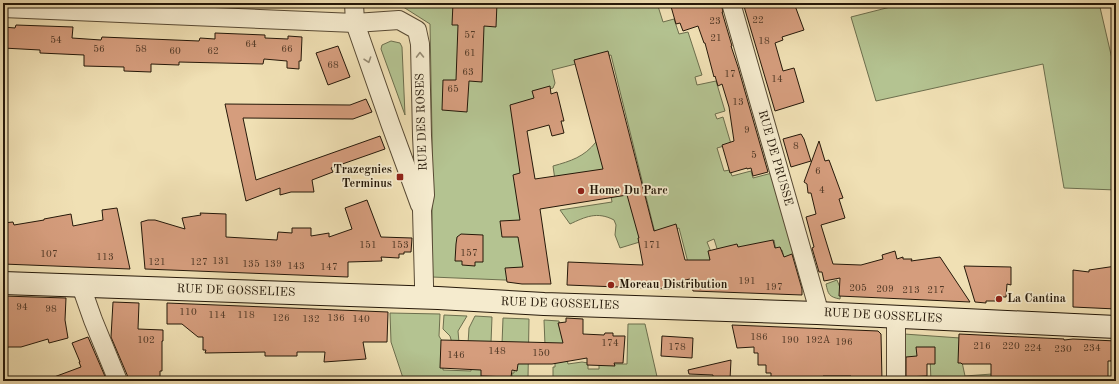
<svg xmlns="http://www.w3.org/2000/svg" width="1119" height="384" font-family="'Old Standard TT',serif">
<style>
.green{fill:#b4c391;stroke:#6c6e4d}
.building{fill:#d59d7d;stroke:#251809}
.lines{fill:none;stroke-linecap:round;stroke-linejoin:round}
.street-casing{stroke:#584a34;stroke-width:20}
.secondary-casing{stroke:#251809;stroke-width:24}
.street{stroke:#f5ebce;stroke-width:18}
.secondary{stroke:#f5ebce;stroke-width:22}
.oneway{stroke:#978c75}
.poi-dot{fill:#8f2418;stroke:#f5ebce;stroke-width:1.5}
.labels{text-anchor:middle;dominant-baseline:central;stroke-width:3.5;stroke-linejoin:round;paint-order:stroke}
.number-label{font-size:10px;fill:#513926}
.street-label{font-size:12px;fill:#251809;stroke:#f5ebce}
.poi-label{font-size:12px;font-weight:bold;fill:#251809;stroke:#f5ebce;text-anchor:start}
</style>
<rect width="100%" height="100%" fill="#f0e0b4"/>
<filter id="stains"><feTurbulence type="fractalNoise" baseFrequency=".005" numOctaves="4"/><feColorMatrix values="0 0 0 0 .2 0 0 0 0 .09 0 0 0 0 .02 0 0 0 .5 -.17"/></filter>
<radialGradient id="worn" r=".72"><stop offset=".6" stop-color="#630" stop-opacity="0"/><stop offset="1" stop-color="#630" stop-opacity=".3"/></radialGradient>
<!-- green -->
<g class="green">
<polygon points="241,3 326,3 321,7"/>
<polygon points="397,3 657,3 663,22 674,19 679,34 688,32 702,75 695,77 697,85 716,81 725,111 715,114 717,119 723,117 731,144 717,148 724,171 730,170 732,176 751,171 753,178 772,173 795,257 785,261 782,250 776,251 774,240 719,255 714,239 707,242 715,262 691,274 679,228 670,231 660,251 654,229 611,55 552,70 555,83 553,88 535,93 542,118 526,123 521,220 528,281 432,277 432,134 430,24"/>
<polygon points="906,3 1099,3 1116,76 1116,190 1064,188 1043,64 876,101 851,17"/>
<polygon points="391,41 400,43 402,47 405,115 381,49 382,45"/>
<path d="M596,142L631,184L643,241L620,248L615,235L616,225L614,220C597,211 585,217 570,224L560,210L612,202L607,172L555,180L553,166C571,161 584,157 596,142Z"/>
<path d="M837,280L841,290L840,299C829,297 828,294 826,284Z"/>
<polygon points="390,313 440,314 439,336 443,343 443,370 471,371 471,344 468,344 469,328 475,316 492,317 491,343 484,372 484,379 512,380 512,373 514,373 515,344 502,344 503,318 529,319 528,378 553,378 553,367 555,367 555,346 545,345 544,320 559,321 568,364 582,362 588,363 588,369 599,369 599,364 627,364 628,324 645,324 658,381 404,381 391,342"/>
<polygon points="444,315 467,316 458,331 459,343 452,343 450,336 443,329"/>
<polygon points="904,334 960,338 962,362 965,376 992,374 992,381 931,381 930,358 902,359"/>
</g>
<!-- building -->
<g class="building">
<polygon points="453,3 497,3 496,27 484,26 482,82 469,81 467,112 442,110 443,80 456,80 458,25 452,25"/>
<polygon points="670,3 721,3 723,12 722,12 732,46 731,46 738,67 768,172 753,176 751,168 747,169 747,168 730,173 722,145 734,141 729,107 722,84 718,86 715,76 714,77 705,43 704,43 698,26 683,31 680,23 676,24"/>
<polygon points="743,3 794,3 804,30 782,37 783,40 775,43 783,71 794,68 804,102 775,111"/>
<polygon points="16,25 73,27 72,38 101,40 102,37 199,41 200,38 215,39 215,33 265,35 265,38 288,39 288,36 302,37 301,61 299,61 299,69 287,68 287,61 264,59 263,64 179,62 179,65 151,64 151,72 124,71 124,67 84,66 84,55 40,53 40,50 3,48 3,27 15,28"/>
<polygon points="338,46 350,77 328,85 316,53"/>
<polygon points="608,51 654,231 676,224 685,260 710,260 708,251 737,244 738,247 773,240 775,248 780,247 784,257 792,254 802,289 802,295 693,291 690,279 667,284 669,289 567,285 568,262 643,265 638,238 639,238 627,195 540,209 551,284 522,284 507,282 505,268 523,267 518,237 502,237 500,221 520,220 513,175 520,173 510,105 534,98 532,91 550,86 551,94 557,92 564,121 561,121 564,133 552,136 549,125 527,131 535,179 603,169 574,60"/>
<polygon points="366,99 372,112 353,119 243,118 256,180 380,136 385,149 331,168 333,172 312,180 314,192 291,192 280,195 280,188 246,201 225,104 350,105"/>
<polygon points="801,134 804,139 811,161 791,167 783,139"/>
<polygon points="819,141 825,161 829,160 843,198 839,199 845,218 821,225 833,264 861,265 883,259 882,255 895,251 897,259 903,257 903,259 912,259 911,261 940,257 970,302 839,296 840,278 824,281 822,272 819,272 812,248 814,247 806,217 816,214 811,193 808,193 807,184 804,182"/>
<polygon points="367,200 381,237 412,238 411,252 404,252 404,254 399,254 399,258 381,257 382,261 348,262 348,277 145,269 141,222 148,220 155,220 185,229 182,218 201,215 200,213 226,214 226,237 277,240 278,232 292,233 292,228 311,228 311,236 329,233 329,237 352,229 345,208"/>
<polygon points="117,208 130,269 3,264 3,223 13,222 14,225 44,220 44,219 71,214 73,226 103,220 102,210"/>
<polygon points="461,234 483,235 483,262 475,262 475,266 462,265 462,261 455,261 456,244 457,237"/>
<polygon points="964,266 1011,267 1011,285 1007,284 1006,297 995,297 995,301 986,301 986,303 975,302"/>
<polygon points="1116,266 1116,309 1073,307 1073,270 1089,272 1089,270"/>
<polygon points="3,296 66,298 65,320 68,338 49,343 48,339 21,347 9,347 3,348"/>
<polygon points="113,302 139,303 138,329 163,330 163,341 162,341 162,371 160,371 160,381 128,381 128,377 111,337"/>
<polygon points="167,303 388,312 387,342 363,342 366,359 324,362 325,352 297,352 297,356 265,356 265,352 205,353 206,350 203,350 203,337 198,337 182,324 167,324"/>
<polygon points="566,318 583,319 583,334 604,335 605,333 613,333 613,336 625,336 623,363 614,363 615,366 587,365 587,358 552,364 518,364 517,371 512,370 511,377 481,376 481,370 440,368 441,340 563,343 558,323 566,322"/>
<polygon points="732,325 878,331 881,334 882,381 866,381 866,379 851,380 851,376 823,376 823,381 788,381 788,379 771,379 771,373 766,373 766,365 758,365 758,353 754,353 754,347 737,348"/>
<polygon points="959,334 1064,339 1064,340 1073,339 1116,341 1116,359 1112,359 1111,361 1108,361 1108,377 1072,377 1073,381 991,381 991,364 962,364 961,363 958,363"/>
<polygon points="662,336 693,338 692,358 661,356"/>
<polygon points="88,337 107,381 47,381 46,380 81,367 79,362 80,362 72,343"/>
<polygon points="916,347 935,347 935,364 927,364 927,376 906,377 906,357 917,356"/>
<polygon points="731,360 730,379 713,378 713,375 689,374 688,370"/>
</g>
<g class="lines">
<defs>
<g id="street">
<polyline points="354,3 355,23 390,123 420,205"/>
<polyline points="731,3 817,304 817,313"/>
<polyline points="3,8 355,23 399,20 417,30 420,44 422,136 425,195 422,210 424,284 424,298"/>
<polyline points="81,286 93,320 118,381"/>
<polyline points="896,317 896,381"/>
</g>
<polyline id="secondary" points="3,283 438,298 544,304 817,313 1116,327"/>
</defs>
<!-- street casing -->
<use href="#street" class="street-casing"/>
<!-- secondary casing -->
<use href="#secondary" class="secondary-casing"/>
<!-- street -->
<use href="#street" class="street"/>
<!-- secondary -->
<use href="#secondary" class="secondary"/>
</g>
<!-- one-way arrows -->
<defs><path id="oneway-chevron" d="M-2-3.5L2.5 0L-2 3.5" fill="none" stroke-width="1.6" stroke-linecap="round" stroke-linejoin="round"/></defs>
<g class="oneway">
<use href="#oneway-chevron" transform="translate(420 55) rotate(-91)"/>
<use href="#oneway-chevron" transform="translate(368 60) rotate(71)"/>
</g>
<!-- markers -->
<g class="poi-dot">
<rect x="396" y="173" width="8" height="8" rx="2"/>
<circle cx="581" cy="191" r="4"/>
<circle cx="611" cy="285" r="4"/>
<circle cx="999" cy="299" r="4"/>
</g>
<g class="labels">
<!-- number labels -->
<g class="number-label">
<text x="758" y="20">22</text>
<text x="715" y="21">23</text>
<text x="470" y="35">57</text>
<text x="716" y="38">21</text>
<text x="56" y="40">54</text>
<text x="764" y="41">18</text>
<text x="251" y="44">64</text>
<text x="99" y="49">56</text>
<text x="141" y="49">58</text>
<text x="287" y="49">66</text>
<text x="175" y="51">60</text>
<text x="213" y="51">62</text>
<text x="470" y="53">61</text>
<text x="333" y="65">68</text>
<text x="468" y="72">63</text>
<text x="730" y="74">17</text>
<text x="777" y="79">14</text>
<text x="453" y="89">65</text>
<text x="738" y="102">13</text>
<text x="747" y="130">9</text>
<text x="796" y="146">8</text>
<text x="754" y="155">5</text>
<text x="818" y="171">6</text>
<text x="822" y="190">4</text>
<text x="368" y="245">151</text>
<text x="400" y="245">153</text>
<text x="652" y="245">171</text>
<text x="469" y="253">157</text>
<text x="49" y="254">107</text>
<text x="105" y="257">113</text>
<text x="221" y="261">131</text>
<text x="157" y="262">121</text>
<text x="199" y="262">127</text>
<text x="251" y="264">135</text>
<text x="273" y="264">139</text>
<text x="296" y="266">143</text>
<text x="329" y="267">147</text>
<text x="747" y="281">191</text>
<text x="774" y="287">197</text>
<text x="858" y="288">205</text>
<text x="885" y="289">209</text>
<text x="911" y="290">213</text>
<text x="936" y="290">217</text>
<text x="22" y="307">94</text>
<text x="51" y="309">98</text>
<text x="188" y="312">110</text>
<text x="217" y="315">114</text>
<text x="246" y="315">118</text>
<text x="281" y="318">126</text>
<text x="336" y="318">136</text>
<text x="311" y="319">132</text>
<text x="361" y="319">140</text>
<text x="759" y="337">186</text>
<text x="146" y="340">102</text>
<text x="790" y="340">190</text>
<text x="818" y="340">192A</text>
<text x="844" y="342">196</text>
<text x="610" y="343">174</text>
<text x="982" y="346">216</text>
<text x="1011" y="346">220</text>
<text x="677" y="347">178</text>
<text x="1033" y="348">224</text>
<text x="1092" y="348">234</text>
<text x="1063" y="349">230</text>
<text x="497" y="351">148</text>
<text x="541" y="353">150</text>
<text x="456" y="355">146</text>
</g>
<!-- street labels -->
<g class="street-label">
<text transform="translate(422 122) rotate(-92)">RUE DES ROSES</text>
<text transform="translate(775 158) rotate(74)">RUE DE PRUSSE</text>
<text transform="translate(236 291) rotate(2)">RUE DE GOSSELIES</text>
<text transform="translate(560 304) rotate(2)">RUE DE GOSSELIES</text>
<text transform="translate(883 316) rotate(3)">RUE DE GOSSELIES</text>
</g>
<!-- poi labels -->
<g class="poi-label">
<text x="392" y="170" text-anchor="end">Trazegnies<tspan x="392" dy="14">Terminus</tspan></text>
<text x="589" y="191">Home Du Parc</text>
<text x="619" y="285">Moreau Distribution</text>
<text x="1007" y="299">La Cantina</text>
</g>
</g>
<!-- margin -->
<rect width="1119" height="384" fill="none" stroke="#f0e0b4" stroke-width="16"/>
<rect x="4" y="4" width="1111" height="376" fill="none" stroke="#251809" stroke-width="2"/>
<rect x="8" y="8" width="1103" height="368" fill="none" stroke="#251809"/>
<rect width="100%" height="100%" filter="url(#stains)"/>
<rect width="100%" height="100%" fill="url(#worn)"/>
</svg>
